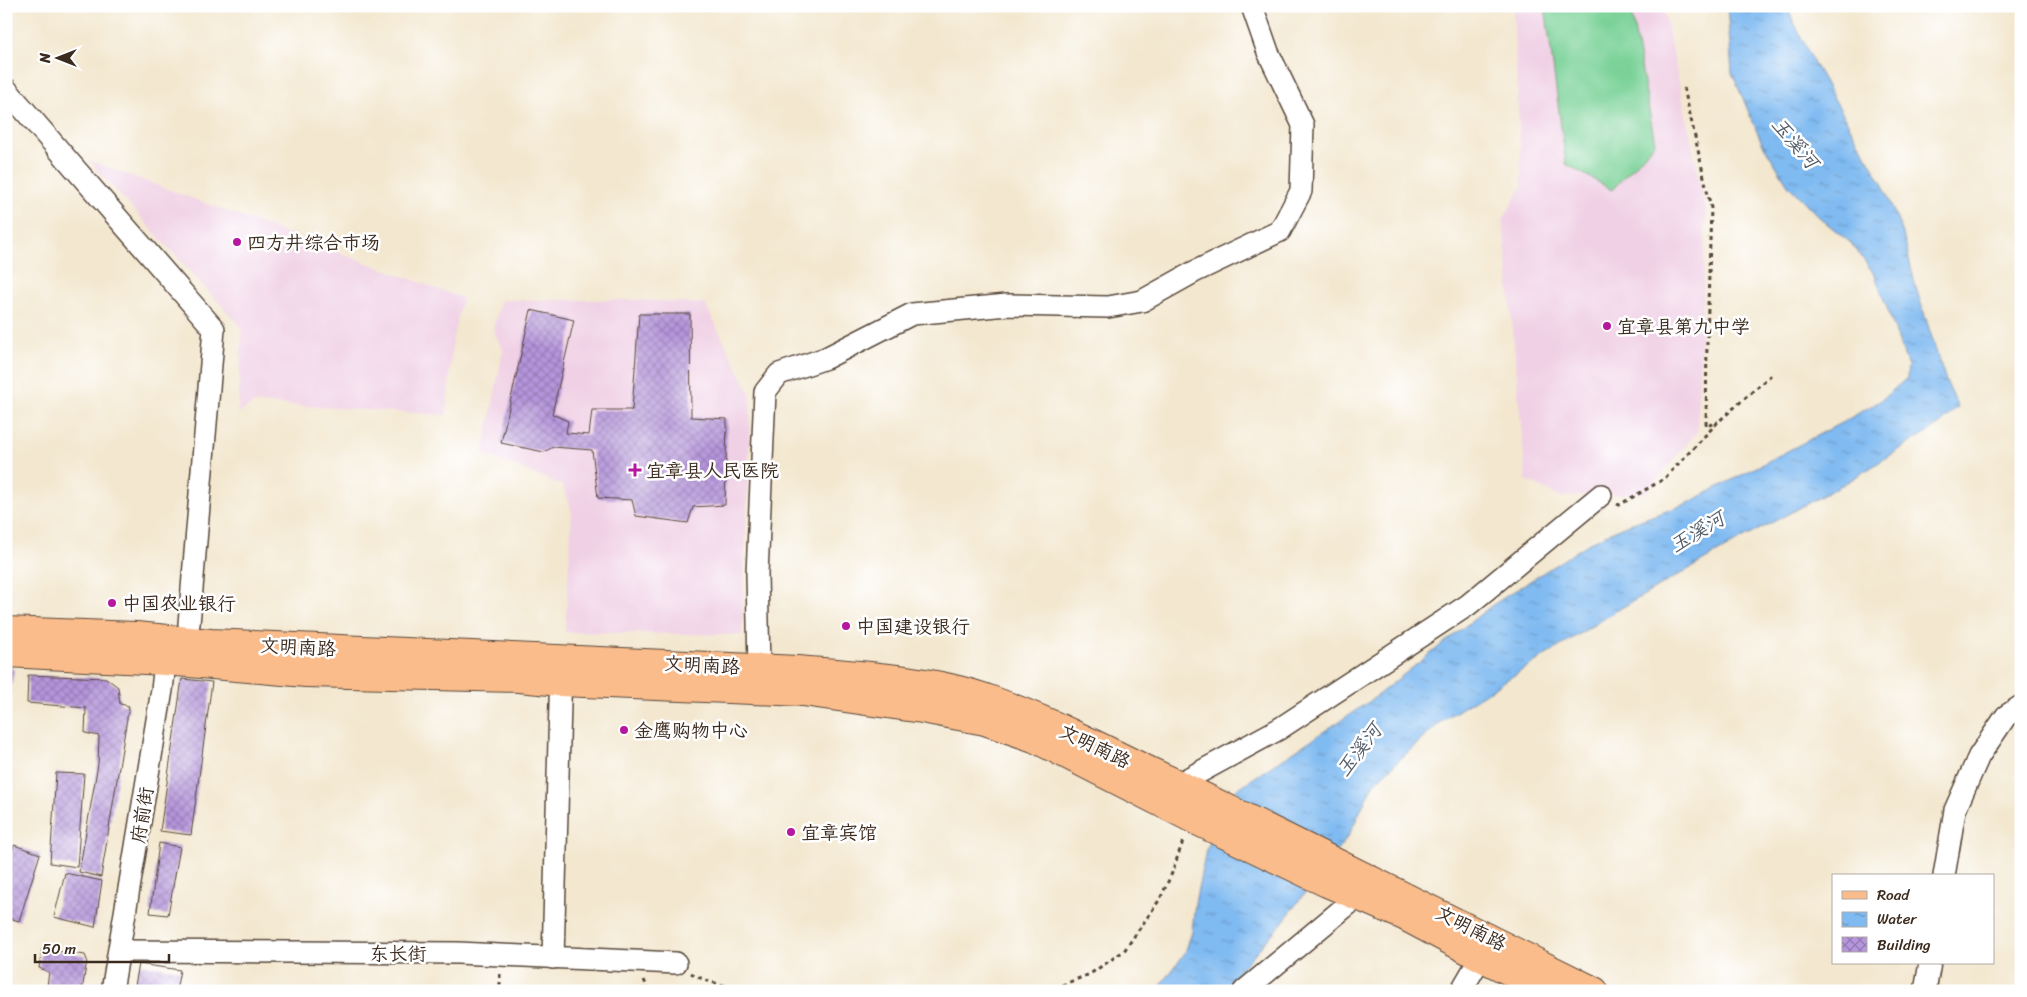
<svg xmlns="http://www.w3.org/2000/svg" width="2027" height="997" font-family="Sriracha,'LXGW WenKai TC',sans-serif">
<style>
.built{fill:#f0d0e5}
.pitch{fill:#7ad298;stroke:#5a7e5b}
.water{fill:url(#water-ripples);stroke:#5d7288}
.building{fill:url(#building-cross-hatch)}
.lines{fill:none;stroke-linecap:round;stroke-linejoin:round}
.minor-casing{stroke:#574639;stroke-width:24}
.major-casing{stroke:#574639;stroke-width:30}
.path{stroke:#574639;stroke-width:3;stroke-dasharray:4 4;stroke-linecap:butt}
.minor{stroke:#fff;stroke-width:21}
.major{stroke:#fabc8b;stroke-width:28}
.poi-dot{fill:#b5179e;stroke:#fff;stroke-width:2}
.labels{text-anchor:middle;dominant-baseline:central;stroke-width:5;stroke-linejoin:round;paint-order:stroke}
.poi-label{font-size:19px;fill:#3b2a1e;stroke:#fff;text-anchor:start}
.street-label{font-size:19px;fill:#3b2a1e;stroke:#fff}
.water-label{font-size:20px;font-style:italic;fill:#535c68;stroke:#fff}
</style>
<defs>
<pattern id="water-ripples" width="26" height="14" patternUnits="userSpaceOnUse" patternTransform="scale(1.25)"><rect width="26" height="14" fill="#7fbaf1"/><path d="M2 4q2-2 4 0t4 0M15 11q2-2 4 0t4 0" fill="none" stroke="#6997c3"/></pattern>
<pattern id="building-cross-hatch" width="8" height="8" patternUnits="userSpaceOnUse" patternTransform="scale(1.25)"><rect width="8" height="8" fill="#b595dc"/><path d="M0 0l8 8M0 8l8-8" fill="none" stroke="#947ab2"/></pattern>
</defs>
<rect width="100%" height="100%" fill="#fff"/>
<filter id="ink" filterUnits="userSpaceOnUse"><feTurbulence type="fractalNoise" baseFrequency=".02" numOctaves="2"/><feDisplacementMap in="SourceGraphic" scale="10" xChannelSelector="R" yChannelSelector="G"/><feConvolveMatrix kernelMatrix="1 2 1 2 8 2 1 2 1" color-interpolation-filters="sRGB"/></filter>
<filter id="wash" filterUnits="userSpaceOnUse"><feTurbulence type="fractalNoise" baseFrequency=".0096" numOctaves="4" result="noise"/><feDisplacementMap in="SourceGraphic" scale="20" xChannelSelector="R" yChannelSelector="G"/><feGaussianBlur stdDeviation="1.12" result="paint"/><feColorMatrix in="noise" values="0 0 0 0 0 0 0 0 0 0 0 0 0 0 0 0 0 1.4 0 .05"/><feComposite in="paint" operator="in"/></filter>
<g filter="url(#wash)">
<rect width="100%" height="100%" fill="#f3e7cf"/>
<!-- built -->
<g class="built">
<polygon points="1513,6 1663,6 1706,212 1697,432 1645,493 1560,497 1526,480 1503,220 1522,186"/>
<polygon points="88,160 462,298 453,338 446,415 255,403 238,413 242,328"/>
<polygon points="501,300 640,300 705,304 751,395 742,635 565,632 572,512 562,485 483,454 503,350 493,329"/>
</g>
<!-- pitch -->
<polygon class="pitch" points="1545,6 1630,6 1655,143 1612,190 1566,164"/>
<!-- water -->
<polygon class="water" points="1727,6 1786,6 1815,65 1883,185 1903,234 1916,288 1946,381 1958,407 1940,424 1851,480 1736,542 1616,611 1443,720 1373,784 1349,835 1282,923 1221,991 1157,991 1185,953 1192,932 1195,903 1206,850 1237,789 1370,701 1491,606 1591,542 1621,527 1686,504 1843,422 1880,401 1907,378 1908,366 1875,275 1851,243 1819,217 1788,185 1762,143 1732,73"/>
<g id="blocks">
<!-- building -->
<g class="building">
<polygon points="531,310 574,320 552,414 568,421 566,433 589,435 592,410 632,410 639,314 690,314 691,417 727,419 725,505 693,507 688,523 636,516 632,500 598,498 592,450 553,447 544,452 501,443"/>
<polygon points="6,669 14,669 9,698 6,698"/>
<polygon points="28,675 106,678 118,687 120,704 129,706 101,877 79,872 98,764 99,736 85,733 86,708 27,703"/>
<polygon points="182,679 212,682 191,835 160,831"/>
<polygon points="56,773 84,774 77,867 50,863"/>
<polygon points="159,843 180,847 168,915 150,913"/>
<polygon points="14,845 40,854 19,921 6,917 6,875"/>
<polygon points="65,873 102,881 95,927 54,917"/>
<polygon points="42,949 85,955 87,960 82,991 52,991 52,987 47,986 49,972 39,968"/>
<polygon points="139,964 180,970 176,991 134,991"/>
</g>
</g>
</g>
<g filter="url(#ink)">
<use href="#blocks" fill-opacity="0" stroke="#574639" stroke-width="1"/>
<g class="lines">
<defs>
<g id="minor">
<polyline points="6,89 214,329 189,624"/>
<polyline points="759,668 757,574 765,392 779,374 826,358 912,314 1007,305 1108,307 1142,301 1194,272 1280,231 1301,191 1303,125 1268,52 1252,6"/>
<polyline points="1178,784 1279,729 1468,605 1601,495"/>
<polyline points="1944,876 1955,810 1979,756 2006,716 2021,706"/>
<polyline points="120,951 458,953 676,963"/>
<polyline points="553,958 561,667"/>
<polyline points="112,991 162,690 167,645"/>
<polyline points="1244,991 1369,887"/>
<polyline points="1461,991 1489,943"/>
<polyline points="1925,991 1930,963"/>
</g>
<g id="major">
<path d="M6,631L136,636L211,643L797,670C860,675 931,678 991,700C1019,710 1048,722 1075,735C1110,751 1143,769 1178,784L1594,991"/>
<polyline points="6,653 165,661 306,673 519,678 560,682 803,692 922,709 985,721 1034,738 1195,820 1327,883 1404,916 1481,957 1549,991"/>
</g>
</defs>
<!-- minor casing -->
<use href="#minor" class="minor-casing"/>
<!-- major casing -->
<use href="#major" class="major-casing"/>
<!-- path -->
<g class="path">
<polyline points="1684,88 1711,208 1707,339 1706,426 1718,422"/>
<polyline points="1617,504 1619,505 1664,479 1718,422 1771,375"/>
<path d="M691,973C715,988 748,988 776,991"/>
<polyline points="500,974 500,991"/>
<polyline points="644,980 649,991"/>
<polyline points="1047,991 1090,974 1124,951 1160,899 1172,873 1183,841 1181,840"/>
</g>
<!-- minor -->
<use href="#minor" class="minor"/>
<!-- major -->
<use href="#major" class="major"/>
</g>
</g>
<!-- markers -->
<g class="poi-dot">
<circle cx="237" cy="242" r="5"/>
<circle cx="1607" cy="326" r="5"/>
<path d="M632.5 462.5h5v5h5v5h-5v5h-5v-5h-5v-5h5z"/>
<circle cx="112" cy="603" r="5"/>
<circle cx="846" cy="626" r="5"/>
<circle cx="624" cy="730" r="5"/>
<circle cx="791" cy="832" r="5"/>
</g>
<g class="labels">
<!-- poi labels -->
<g class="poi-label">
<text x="247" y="242">四方井综合市场</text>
<text x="1617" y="326">宜章县第九中学</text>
<text x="646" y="470">宜章县人民医院</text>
<text x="122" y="603">中国农业银行</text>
<text x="856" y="626">中国建设银行</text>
<text x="634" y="730">金鹰购物中心</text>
<text x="801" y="832">宜章宾馆</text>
</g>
<!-- street labels -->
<g class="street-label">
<text transform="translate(298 647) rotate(3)">文明南路</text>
<text transform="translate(702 665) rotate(3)">文明南路</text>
<text transform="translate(1095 746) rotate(26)">文明南路</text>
<text transform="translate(142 815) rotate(-81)">府前街</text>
<text transform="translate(1471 928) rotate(27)">文明南路</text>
<text x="398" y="953">东长街</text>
</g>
<!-- water labels -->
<g class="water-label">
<text transform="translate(1795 143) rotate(50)">玉溪河</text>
<text transform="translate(1697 532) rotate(-31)">玉溪河</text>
<text transform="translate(1359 750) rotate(-52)">玉溪河</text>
</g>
</g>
<!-- margin -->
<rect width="2027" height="997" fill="none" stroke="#fff" stroke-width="25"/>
<!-- legend -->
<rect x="1832" y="874" width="162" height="90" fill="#ffffff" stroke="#b1aaa5"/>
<rect x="1842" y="891" width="25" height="8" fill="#fabc8b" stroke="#b1aaa5"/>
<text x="1877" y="900" font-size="15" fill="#3b2a1e">Road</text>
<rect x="1842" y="912" width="25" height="15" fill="url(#water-ripples)" stroke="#b1aaa5"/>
<text x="1877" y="924" font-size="15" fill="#3b2a1e">Water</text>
<rect x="1842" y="937" width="25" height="15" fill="url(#building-cross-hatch)" stroke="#b1aaa5"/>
<text x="1877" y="950" font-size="15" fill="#3b2a1e">Building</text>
<!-- north arrow -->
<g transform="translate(58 58) rotate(270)" stroke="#ffffff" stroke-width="4" paint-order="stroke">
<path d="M0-4L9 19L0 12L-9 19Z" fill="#3b2a1e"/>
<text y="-8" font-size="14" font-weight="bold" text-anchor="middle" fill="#3b2a1e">N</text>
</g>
<!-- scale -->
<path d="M35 954v8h134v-8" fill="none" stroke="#3b2a1e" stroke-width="2.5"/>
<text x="42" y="954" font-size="15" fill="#3b2a1e" stroke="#ffffff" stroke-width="4" paint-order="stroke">50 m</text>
</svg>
